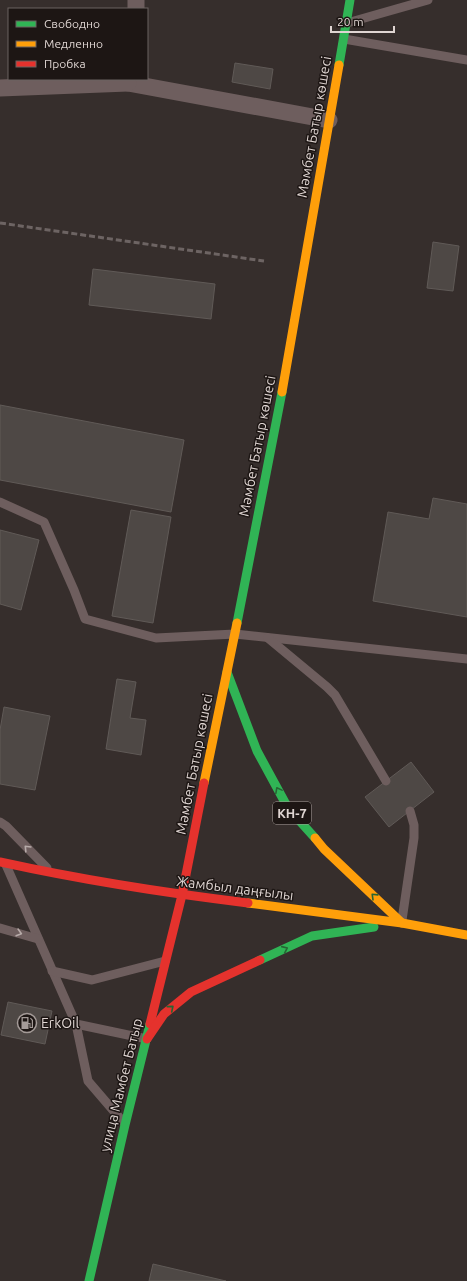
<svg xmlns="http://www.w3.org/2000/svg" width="467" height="1281" font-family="Ubuntu,sans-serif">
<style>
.building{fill:#4e4845;stroke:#605a57}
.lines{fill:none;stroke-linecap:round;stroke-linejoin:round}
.lane{stroke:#6e5e5e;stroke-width:9}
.street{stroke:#6e5e5e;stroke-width:17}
.fast{stroke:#30b455;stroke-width:9}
.slow{stroke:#ff9f0a;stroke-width:9}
.jam{stroke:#e5322d;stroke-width:9}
.rail{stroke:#6d6463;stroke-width:3;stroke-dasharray:6 3;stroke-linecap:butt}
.oneway{stroke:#266534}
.oneway2{stroke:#b7aba9}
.labels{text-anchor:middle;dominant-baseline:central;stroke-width:3;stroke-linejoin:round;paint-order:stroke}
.shield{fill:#1d1614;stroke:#a59c99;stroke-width:1}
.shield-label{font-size:13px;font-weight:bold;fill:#dfd5d2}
.street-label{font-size:14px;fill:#dfd5d2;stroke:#1d1614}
.poi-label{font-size:14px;fill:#dfd5d2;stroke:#1d1614;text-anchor:start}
</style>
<rect width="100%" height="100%" fill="#362e2c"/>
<!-- building -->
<g class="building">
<polygon points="235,63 273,69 270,89 232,82"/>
<polygon points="433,242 459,246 453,291 427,288"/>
<polygon points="93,269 215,284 211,319 89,305"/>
<polygon points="0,405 184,440 171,512 0,480"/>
<polygon points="433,498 467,504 467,617 373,601 388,512 429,519"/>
<polygon points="131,510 171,517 153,623 112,616"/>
<polygon points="0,530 39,540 21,610 0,604"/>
<polygon points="117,679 136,682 130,718 146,720 141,755 106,749"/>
<polygon points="4,707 50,716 35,790 0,784 0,730"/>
<polygon points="411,762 434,792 389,827 365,797"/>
<polygon points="8,1002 52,1011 45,1044 1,1035"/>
<polygon points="153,1264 226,1281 149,1281"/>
</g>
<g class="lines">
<!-- lane -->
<g class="lane">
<polyline points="347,23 428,0"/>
<polyline points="344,39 467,60"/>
<polyline points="0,502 44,522 74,590 85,619 156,638 235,634 467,659"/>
<polyline points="268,638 327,687 335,695 386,781"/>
<polyline points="0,822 6,826 47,868"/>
<polyline points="6,865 76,1024 88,1081 124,1123"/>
<polyline points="402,920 414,838 414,825 410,811"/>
<polyline points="0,928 38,939"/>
<polyline points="52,971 92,980 165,961"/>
<polyline points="76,1024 147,1039"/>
</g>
<!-- street -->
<g class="street">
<polyline points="136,9 136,0"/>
<polyline points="128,79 128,83 329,120"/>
<polyline points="0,88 128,83"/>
</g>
<!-- fast -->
<g class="fast">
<polyline points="339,65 350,0"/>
<polyline points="237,623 282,392"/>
<polyline points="227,672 257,751 288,808 315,838"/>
<polyline points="260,960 312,936 374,927"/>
<polyline points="89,1281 125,1125 150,1024"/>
</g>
<!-- slow -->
<g class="slow">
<polyline points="282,392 339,65"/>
<polyline points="204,783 237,623"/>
<polyline points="315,838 324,849 402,923"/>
<polyline points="248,903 402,923 467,935"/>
</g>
<!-- jam -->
<g class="jam">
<path d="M0,862C82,880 165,893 248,903"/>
<polyline points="150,1024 182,895 204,783"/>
<polyline points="147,1039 164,1014 191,992 260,960"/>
</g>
<!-- rail -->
<polyline class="rail" points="0,223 264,261"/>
</g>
<!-- one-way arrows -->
<defs><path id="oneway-chevron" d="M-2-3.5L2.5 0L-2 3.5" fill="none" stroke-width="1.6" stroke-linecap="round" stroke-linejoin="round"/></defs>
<g class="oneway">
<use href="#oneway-chevron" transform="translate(278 790) rotate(-118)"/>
<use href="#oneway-chevron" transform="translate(374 896) rotate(-136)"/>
<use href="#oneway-chevron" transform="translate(285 949) rotate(-24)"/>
<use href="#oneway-chevron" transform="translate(171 1008) rotate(-40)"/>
</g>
<g class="oneway2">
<use href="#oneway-chevron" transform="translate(27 848) rotate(-134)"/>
<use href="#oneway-chevron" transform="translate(19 933) rotate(16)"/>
</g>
<!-- icons -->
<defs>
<symbol id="fuel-ring" viewBox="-11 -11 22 22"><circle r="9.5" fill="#1d1614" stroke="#a49b98" stroke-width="1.5"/><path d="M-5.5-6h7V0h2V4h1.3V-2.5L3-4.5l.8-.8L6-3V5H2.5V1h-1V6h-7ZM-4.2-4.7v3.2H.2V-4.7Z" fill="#a49b98"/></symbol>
</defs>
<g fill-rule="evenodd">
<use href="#fuel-ring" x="16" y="1012" width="22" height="22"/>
</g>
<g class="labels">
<!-- shield labels -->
<rect class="shield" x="273" y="802" width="38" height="22" rx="3"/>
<g class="shield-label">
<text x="292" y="813">КН-7</text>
</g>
<!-- street labels -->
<g class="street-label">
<text transform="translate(314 127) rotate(-80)">Мәмбет Батыр көшесі</text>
<text transform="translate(257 446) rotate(-79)">Мәмбет Батыр көшесі</text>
<text transform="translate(194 764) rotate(-79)">Мәмбет Батыр көшесі</text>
<text transform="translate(235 888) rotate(7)">Жамбыл даңғылы</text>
<text transform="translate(121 1085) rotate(-76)">улица Мамбет Батыр</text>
</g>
<!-- poi labels -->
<g class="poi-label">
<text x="41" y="1023">ErkOil</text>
</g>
</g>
<!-- legend -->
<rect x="8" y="8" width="140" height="72" fill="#1d1614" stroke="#6b6260"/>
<rect x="16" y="21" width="20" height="6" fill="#30b455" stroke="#6b6260"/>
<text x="44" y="28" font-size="12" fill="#dfd5d2">Свободно</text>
<rect x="16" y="41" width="20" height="6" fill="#ff9f0a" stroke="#6b6260"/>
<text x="44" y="48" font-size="12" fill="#dfd5d2">Медленно</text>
<rect x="16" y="61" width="20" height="6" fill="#e5322d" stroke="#6b6260"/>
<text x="44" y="68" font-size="12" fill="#dfd5d2">Пробка</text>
<!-- scale -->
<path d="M331 26v6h63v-6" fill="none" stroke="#dfd5d2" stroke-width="2"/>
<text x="337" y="26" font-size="12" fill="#dfd5d2" stroke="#1d1614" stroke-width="3" paint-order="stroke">20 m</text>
</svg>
